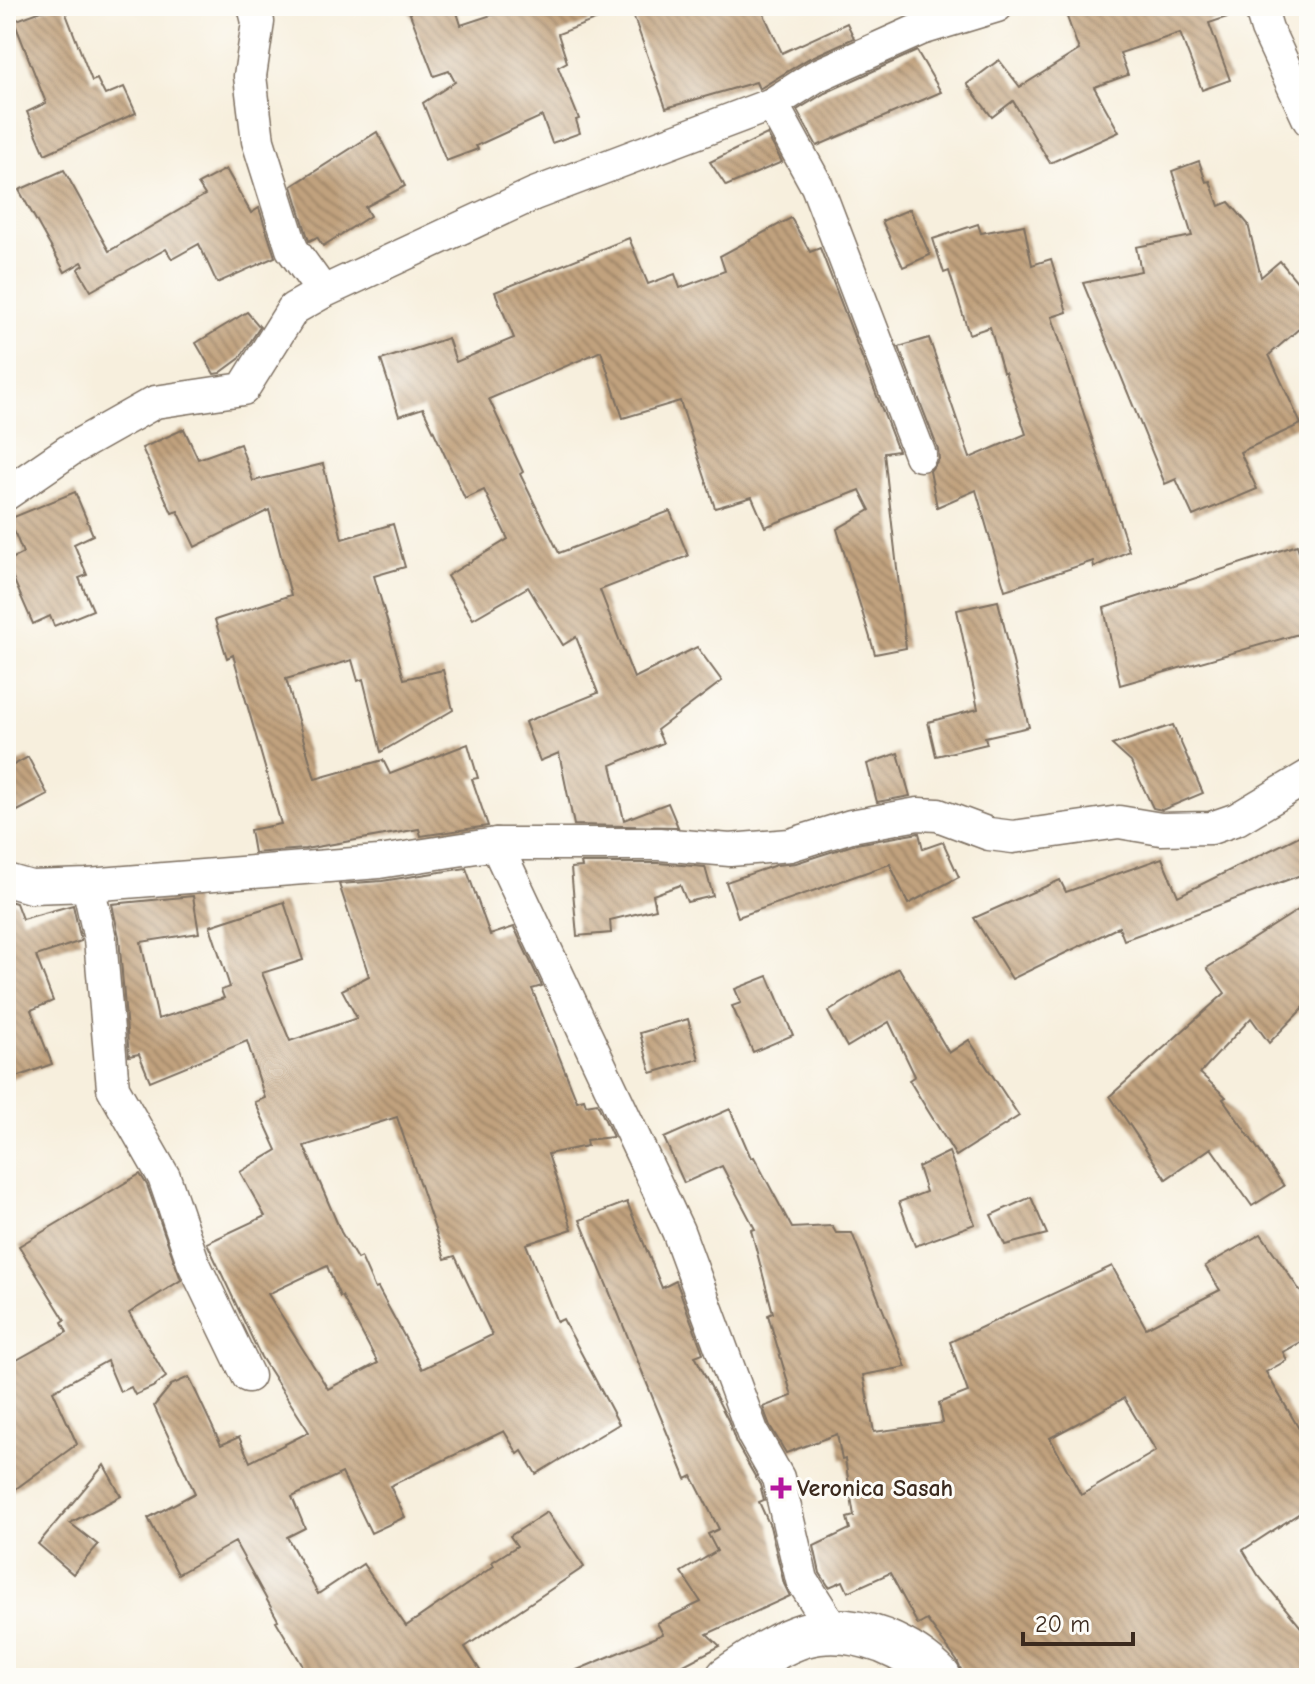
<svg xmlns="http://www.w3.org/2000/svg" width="1315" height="1684" font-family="'Comic Neue',sans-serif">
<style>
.building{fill:url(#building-back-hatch);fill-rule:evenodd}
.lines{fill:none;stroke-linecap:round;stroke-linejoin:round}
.street-casing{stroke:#7d6f61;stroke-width:35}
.secondary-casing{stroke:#7d6f61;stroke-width:47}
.street{stroke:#fff;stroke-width:32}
.secondary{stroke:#fff;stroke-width:44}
.poi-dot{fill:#b5179e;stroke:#fdfcf7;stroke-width:3}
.labels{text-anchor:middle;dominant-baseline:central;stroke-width:6;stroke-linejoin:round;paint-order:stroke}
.poi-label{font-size:24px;font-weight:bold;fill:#3b2a1e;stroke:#fdfcf7;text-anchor:start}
</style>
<defs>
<pattern id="building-back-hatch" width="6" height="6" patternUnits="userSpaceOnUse" patternTransform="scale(2)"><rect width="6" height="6" fill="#c1a27e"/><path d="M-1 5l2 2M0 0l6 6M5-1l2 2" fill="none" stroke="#9e8467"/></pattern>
</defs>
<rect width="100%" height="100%" fill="#fdfcf7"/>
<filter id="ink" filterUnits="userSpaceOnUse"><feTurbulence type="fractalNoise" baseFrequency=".0125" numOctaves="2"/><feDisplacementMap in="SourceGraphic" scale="16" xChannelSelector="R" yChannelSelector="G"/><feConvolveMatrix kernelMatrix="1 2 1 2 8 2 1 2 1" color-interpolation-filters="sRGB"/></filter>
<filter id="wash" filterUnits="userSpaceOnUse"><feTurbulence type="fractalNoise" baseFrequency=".006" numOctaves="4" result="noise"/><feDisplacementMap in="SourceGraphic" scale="32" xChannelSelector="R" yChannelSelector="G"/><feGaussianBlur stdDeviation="1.8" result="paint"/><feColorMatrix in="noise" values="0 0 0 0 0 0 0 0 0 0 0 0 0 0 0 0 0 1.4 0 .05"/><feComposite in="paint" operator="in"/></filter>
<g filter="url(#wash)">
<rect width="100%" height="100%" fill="#f7efdd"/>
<g id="blocks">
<!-- building -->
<g class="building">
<polygon points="55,6 63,6 92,81 97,79 105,95 124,87 136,113 45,154 27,112 46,103 14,21"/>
<polygon points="407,6 455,6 461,25 519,6 623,6 624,9 558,34 567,62 558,67 579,119 576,120 580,133 552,143 542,116 476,146 478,149 446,161 423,103 455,82 449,71 434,76"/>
<polygon points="630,6 760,6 782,53 847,23 854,38 808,59 759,89 756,82 666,108"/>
<polygon points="1063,6 1242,6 1242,12 1209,23 1230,80 1202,90 1180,33 1120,53 1128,75 1094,87 1119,132 1050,163 1013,101 992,117 967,84 999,60 1020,87 1079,50"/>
<polygon points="917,51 941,92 817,146 797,110 825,93"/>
<polygon points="377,132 405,186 365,207 370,216 323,246 317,237 309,241 292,186"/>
<polygon points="767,134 782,162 726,186 710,162"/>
<polygon points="1199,161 1206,182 1210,181 1219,206 1229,202 1248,224 1261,277 1280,261 1309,296 1309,320 1269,355 1301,424 1240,452 1257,489 1193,516 1176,479 1165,484 1083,283 1141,271 1136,247 1192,236 1172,171"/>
<polygon points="226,169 251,213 259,208 275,257 217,283 199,244 172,259 166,249 91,291 78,269 84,265 82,262 65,272 19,190 64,170 109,251 205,195 198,184"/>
<polygon points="910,209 930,255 903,267 882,221"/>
<polygon points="791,218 810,252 820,248 898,451 884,453 906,648 875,654 837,529 870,510 860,490 765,527 752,497 715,508 680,401 623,418 601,351 489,399 523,472 520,474 559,553 670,511 688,556 600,590 634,678 697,647 722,681 657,730 663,743 611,765 624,820 668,803 678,827 574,825 559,753 540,761 525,722 598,693 576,637 563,645 528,587 473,619 447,576 508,539 484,490 465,499 423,408 399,416 381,360 448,338 456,362 514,338 495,292 629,238 648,284 675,274 680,288 725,271 720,256"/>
<polygon points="978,224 981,233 1024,225 1032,265 1051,259 1067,312 1052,317 1129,551 1094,567 1093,561 1005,590 976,490 937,507 930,471 939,459 938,449 899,347 929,338 970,458 1026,434 1005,372 1003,372 990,327 969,334 949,271 944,273 933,239"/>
<polygon points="247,312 260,327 239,359 220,373 214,374 196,343"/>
<polygon points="184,429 198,459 240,444 253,481 323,464 342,539 393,524 405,567 374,576 404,679 443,670 453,710 381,752 363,679 358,681 352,660 286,679 315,779 383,760 390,774 468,744 478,778 472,779 488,826 421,836 419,829 305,849 254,853 250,830 281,824 233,655 227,658 215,620 291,595 269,510 195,547 178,511 172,513 142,448"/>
<polygon points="75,492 93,535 74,544 87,575 79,578 93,610 54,626 50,616 33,624 6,562 23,553 9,519"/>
<polygon points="1297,545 1309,581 1309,631 1120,685 1104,608"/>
<polygon points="998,601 1029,727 985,737 987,744 936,756 928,722 978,709 957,610"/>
<polygon points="1173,725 1203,793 1162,810 1153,808 1131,762 1112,745"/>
<polygon points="898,753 910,796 877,802 867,764"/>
<polygon points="28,757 48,795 6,817 6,769"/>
<polygon points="1309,831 1309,872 1124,940 1119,927 1012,979 974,918 1060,880 1066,892 1162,858 1178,896"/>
<polygon points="919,833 923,849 943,842 959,877 908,904 890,864 738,917 726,882 776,865 796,863 856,844"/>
<polygon points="581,863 658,863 705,867 713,896 687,902 680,885 653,895 656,909 610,920 611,933 577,936 571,868 582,867"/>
<path d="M466,868L490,935L514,927L542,986L532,989L577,1101L584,1099L586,1105L597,1103L613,1137L586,1140L587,1146L548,1154L572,1229L526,1244L557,1322L563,1319L619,1424L536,1474L522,1451L518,1454L504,1431L390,1486L405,1517L371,1533L342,1473L292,1497L305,1528L287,1537L318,1594L363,1564L406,1626L494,1566L492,1562L517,1546L510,1536L547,1512L584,1567L465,1647L485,1678H310L276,1621L278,1620L235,1542L178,1574L148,1518L195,1493L154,1406L171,1385L189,1377L221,1445L239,1437L250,1462L309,1432L261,1357L207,1243L265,1216L240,1172L277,1150L255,1102L265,1098L247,1041L150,1081L139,1054L129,1056L119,937L112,904L193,896L199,933L141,942L158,1019L224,998L221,990L230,987L210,926L284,902L303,960L262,973L290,1041L357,1018L342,990L369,976L339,884L382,881ZM397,1117L445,1259L455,1256L492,1335L422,1369L378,1288L375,1289L361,1257L357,1259L341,1232L304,1146ZM327,1266L340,1297L342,1296L378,1363L328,1389L268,1294Z"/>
<polygon points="6,900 16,903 22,919 73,905 81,941 36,956 53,1001 31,1010 52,1064 6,1081"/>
<polygon points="1309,903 1309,1002 1269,1043 1251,1018 1200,1073 1226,1097 1223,1099 1284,1186 1252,1206 1211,1148 1166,1179 1110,1096 1225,993 1207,968"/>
<polygon points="899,968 949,1053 969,1040 1019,1116 956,1156 909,1080 915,1076 889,1022 847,1047 828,1012"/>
<polygon points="768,976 793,1035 753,1052 732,1006 741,1003 735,989"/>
<polygon points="688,1019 699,1059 651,1073 640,1033"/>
<path d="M730,1109L751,1158L754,1157L792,1228L832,1226L836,1233H852L906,1367L863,1375L874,1432L943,1423L939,1403L968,1392L950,1342L1112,1266L1146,1328L1220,1290L1205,1266L1261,1234L1309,1304V1338L1283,1352L1287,1360L1266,1372L1309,1446V1507L1243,1550L1258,1575L1309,1637V1678H1166L1139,1670L1123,1678H965L957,1661L927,1620L918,1625L890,1573L848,1592L843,1581L829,1587L820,1573L814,1546L850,1529L847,1518L854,1516L845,1459L842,1460L837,1434L786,1453L770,1426L763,1407L792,1396L768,1315L773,1313L751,1230L755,1229L722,1166L684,1183L664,1138ZM1124,1398L1156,1451L1081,1495L1050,1438Z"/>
<polygon points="949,1152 975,1224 915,1246 899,1202 926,1192 918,1167"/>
<polygon points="140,1174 147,1185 181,1280 129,1313 166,1377 153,1387 135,1395 131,1387 120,1392 107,1361 53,1391 77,1444 6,1496 6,1366 67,1332 62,1322 65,1320 19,1246"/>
<polygon points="1031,1197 1047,1234 1005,1245 991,1215"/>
<polygon points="627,1202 662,1288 676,1281 703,1353 695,1356 728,1420 736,1443 760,1485 764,1500 759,1502 770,1526 784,1584 790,1596 707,1634 720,1646 659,1678 558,1678 663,1634 657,1623 701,1602 681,1572 717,1551 708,1534 719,1529 692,1476 686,1479 580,1220"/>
<polygon points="104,1465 121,1496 70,1523 98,1545 73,1574 38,1544"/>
</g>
</g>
</g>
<g filter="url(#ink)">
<use href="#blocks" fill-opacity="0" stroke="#7d6f61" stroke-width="2"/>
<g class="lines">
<defs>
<g id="street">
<polyline points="254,6 258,22 250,76 258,141 292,249 323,292"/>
<polyline points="1260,6 1267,29 1309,120"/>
<polyline points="772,104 817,186 920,455"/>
<polyline points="6,494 70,450 155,402 243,389 293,309 323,292 534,194 772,104 816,76 921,29 997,6"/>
<polyline points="496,844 678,1231 753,1434 778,1478 802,1580 833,1629"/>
<polyline points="6,880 31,887 88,885 379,862 496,844 659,844 730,850 790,845 851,826 918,814 938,815 989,834 1013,837 1119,822 1161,829 1211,828 1237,819 1309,776"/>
<polyline points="88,885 100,939 113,1088 164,1177 193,1262 248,1376"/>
</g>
<path id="secondary" d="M728,1678C783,1641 815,1616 883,1641C905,1650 923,1661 939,1678"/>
</defs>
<!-- street casing -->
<use href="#street" class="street-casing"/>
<!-- secondary casing -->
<use href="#secondary" class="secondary-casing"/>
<!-- street -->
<use href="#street" class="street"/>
<!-- secondary -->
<use href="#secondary" class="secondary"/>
</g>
</g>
<!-- markers -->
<path class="poi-dot" d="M777 1476h8v8h8v8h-8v8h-8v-8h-8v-8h8z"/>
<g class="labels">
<!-- poi labels -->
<g class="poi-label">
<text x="797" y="1488">Veronica Sasah</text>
</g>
</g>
<!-- margin -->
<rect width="1315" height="1684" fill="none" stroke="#fdfcf7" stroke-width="32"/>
<!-- scale -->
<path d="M1023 1632v12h110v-12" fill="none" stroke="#3b2a1e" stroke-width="4"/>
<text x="1035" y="1632" font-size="24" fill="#3b2a1e" stroke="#fdfcf7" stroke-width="6" paint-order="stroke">20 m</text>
</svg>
